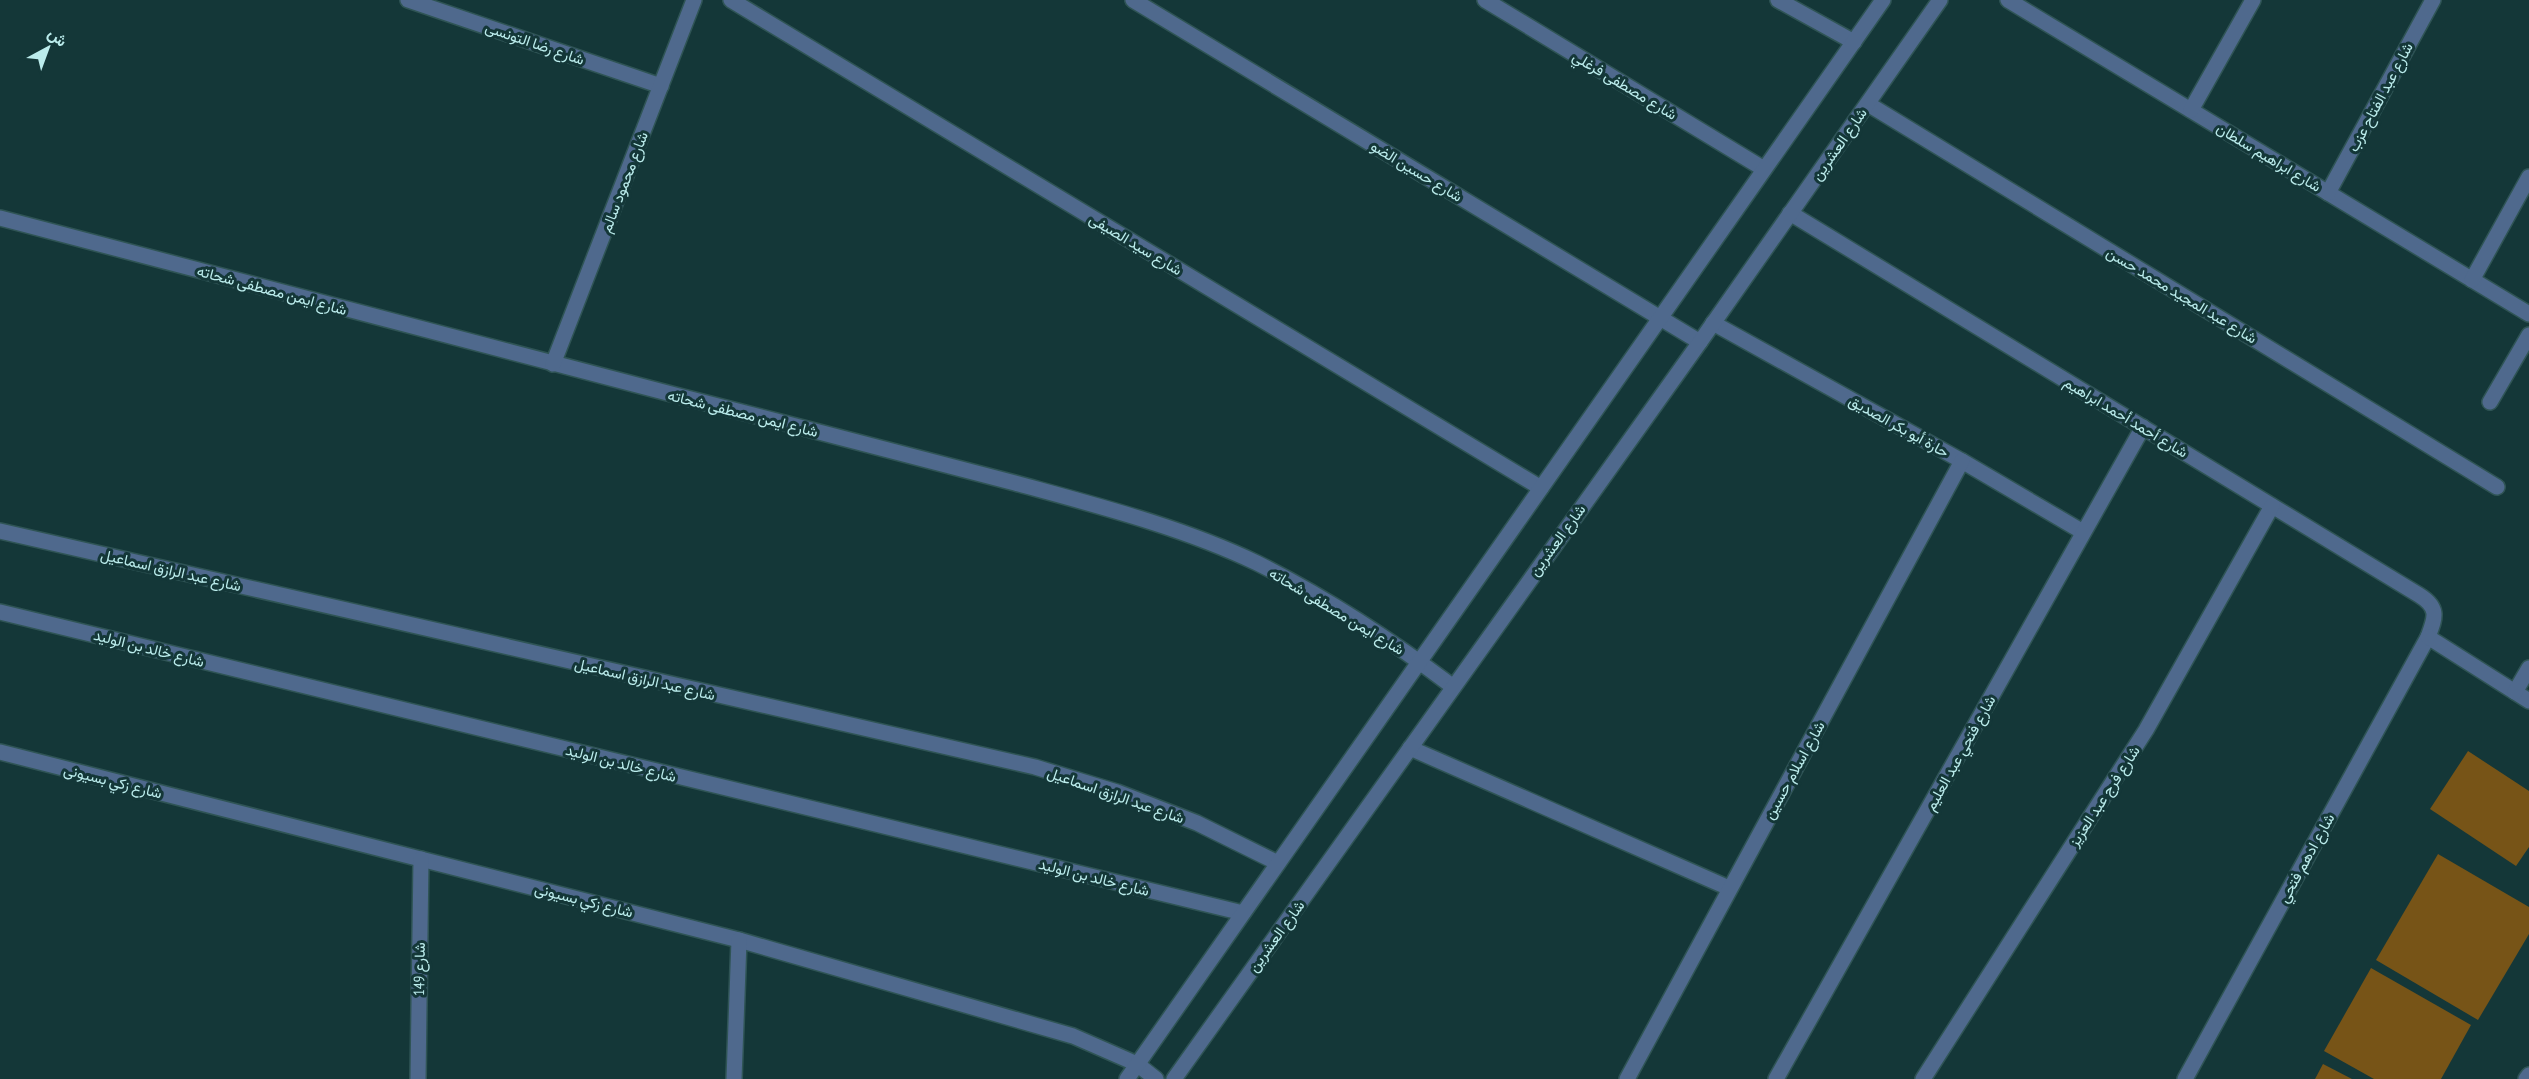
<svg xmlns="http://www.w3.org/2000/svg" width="2529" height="1079" font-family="'PT Sans Narrow',Vazirmatn,sans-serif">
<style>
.building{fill:#775417}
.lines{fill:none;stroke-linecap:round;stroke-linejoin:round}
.minor-casing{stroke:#2f5455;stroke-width:18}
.minor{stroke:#4f698d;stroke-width:15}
.labels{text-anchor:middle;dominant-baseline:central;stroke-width:6;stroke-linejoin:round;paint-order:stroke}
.street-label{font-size:15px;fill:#bbecec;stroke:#143738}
</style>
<rect width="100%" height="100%" fill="#143738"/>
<!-- building -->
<g class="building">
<polygon points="2468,751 2529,791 2529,847 2516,866 2430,809"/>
<polygon points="2438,854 2529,907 2529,934 2478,1020 2376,960"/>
<polygon points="2371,968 2471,1025 2441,1079 2374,1079 2324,1051"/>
<polygon points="2323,1064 2352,1079 2315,1079"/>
</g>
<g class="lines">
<defs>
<g id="minor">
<polyline points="408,0 661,86"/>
<polyline points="731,0 1541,488"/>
<polyline points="1133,0 1700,342"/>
<polyline points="1485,0 1764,169"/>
<polyline points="1778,0 1854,42"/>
<polyline points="2008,0 2529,314"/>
<polyline points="1868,104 2497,487"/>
<polyline points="2191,110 2253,0"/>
<polyline points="2328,193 2433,0"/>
<path d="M1790,213L2419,595C2440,608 2435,618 2428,637L2185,1079"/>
<path d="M0,218C226,278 452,338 679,396C791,425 903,453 1015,483C1095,505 1182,527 1257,563C1325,597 1391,640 1452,686"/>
<polyline points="2472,280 2529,177"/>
<polyline points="1713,323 1962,461 2083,532"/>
<polyline points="553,364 694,0"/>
<polyline points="2490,402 2529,335"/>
<polyline points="0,531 1035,767 1117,792 1197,823 1278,863"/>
<polyline points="0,612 1243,913"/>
<polyline points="2428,637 2529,701"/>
<polyline points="2515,692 2529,668"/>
<polyline points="1410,748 1729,888"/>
<polyline points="0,752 739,940 1073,1036 1137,1064 1156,1079"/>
<polyline points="418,1079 421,859"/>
<polyline points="734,1079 739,940"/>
<polyline points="1127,1079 1883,0"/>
<polyline points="1174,1079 1700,342 1940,0"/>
<polyline points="1627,1079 1962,461"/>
<polyline points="1776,1079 2143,427"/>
<polyline points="1923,1079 2146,730 2272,506"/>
<polyline points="2526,1079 2529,1075"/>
</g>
</defs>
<!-- minor casing -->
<use href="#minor" class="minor-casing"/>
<!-- minor -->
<use href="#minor" class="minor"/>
</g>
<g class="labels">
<!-- street labels -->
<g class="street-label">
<text transform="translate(535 43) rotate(19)">شارع رضا التونسى</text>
<text transform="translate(1625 85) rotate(31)">شارع مصطفى فرغلي</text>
<text transform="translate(2380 97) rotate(-62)">شارع عبد الفتاح عزب</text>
<text transform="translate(1839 144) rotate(-55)">شارع العشرين</text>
<text transform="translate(2269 157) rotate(31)">شارع ابراهيم سلطان</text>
<text transform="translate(1417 171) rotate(31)">شارع حسين الضو</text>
<text transform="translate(624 182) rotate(-69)">شارع محمود سالم</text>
<text transform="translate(1136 244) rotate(31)">شارع سيد الصيفى</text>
<text transform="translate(272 290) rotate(15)">شارع ايمن مصطفى شحاته</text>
<text transform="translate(2182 295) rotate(31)">شارع عبد المجيد محمد حسن</text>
<text transform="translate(743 413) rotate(14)">شارع ايمن مصطفى شحاته</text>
<text transform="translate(2126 417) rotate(31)">شارع أحمد أحمد ابراهيم</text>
<text transform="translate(1899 426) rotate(29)">حارة أبو بكر الصديق</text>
<text transform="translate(1557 540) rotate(-54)">شارع العشرين</text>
<text transform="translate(171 570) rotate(13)">شارع عبد الرازق اسماعيل</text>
<text transform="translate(1337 611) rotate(31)">شارع ايمن مصطفى شحاته</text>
<text transform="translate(149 648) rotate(14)">شارع خالد بن الوليد</text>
<text transform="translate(645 679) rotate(13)">شارع عبد الرازق اسماعيل</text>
<text transform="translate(1960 753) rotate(-61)">شارع فتحي عبد العليم</text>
<text transform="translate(621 763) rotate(14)">شارع خالد بن الوليد</text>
<text transform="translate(1794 770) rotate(-61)">شارع اسلام حسين</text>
<text transform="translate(113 781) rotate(14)">شارع زكي بسيونى</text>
<text transform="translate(1116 795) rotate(19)">شارع عبد الرازق اسماعيل</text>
<text transform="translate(2104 796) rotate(-57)">شارع فرج عبد العزيز</text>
<text transform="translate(2306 858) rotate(-61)">شارع ادهم فتحي</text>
<text transform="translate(1094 877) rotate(14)">شارع خالد بن الوليد</text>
<text transform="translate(584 900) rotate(14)">شارع زكي بسيونى</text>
<text transform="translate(1276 936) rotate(-54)">شارع العشرين</text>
<text transform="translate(419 969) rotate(-89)">شارع 149</text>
</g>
</g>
<!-- north arrow -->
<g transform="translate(48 48) rotate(41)" stroke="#143738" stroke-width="4.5" paint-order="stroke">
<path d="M0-4.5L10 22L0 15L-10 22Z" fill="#bbecec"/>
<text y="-9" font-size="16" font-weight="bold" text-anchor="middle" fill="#bbecec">ش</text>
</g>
</svg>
